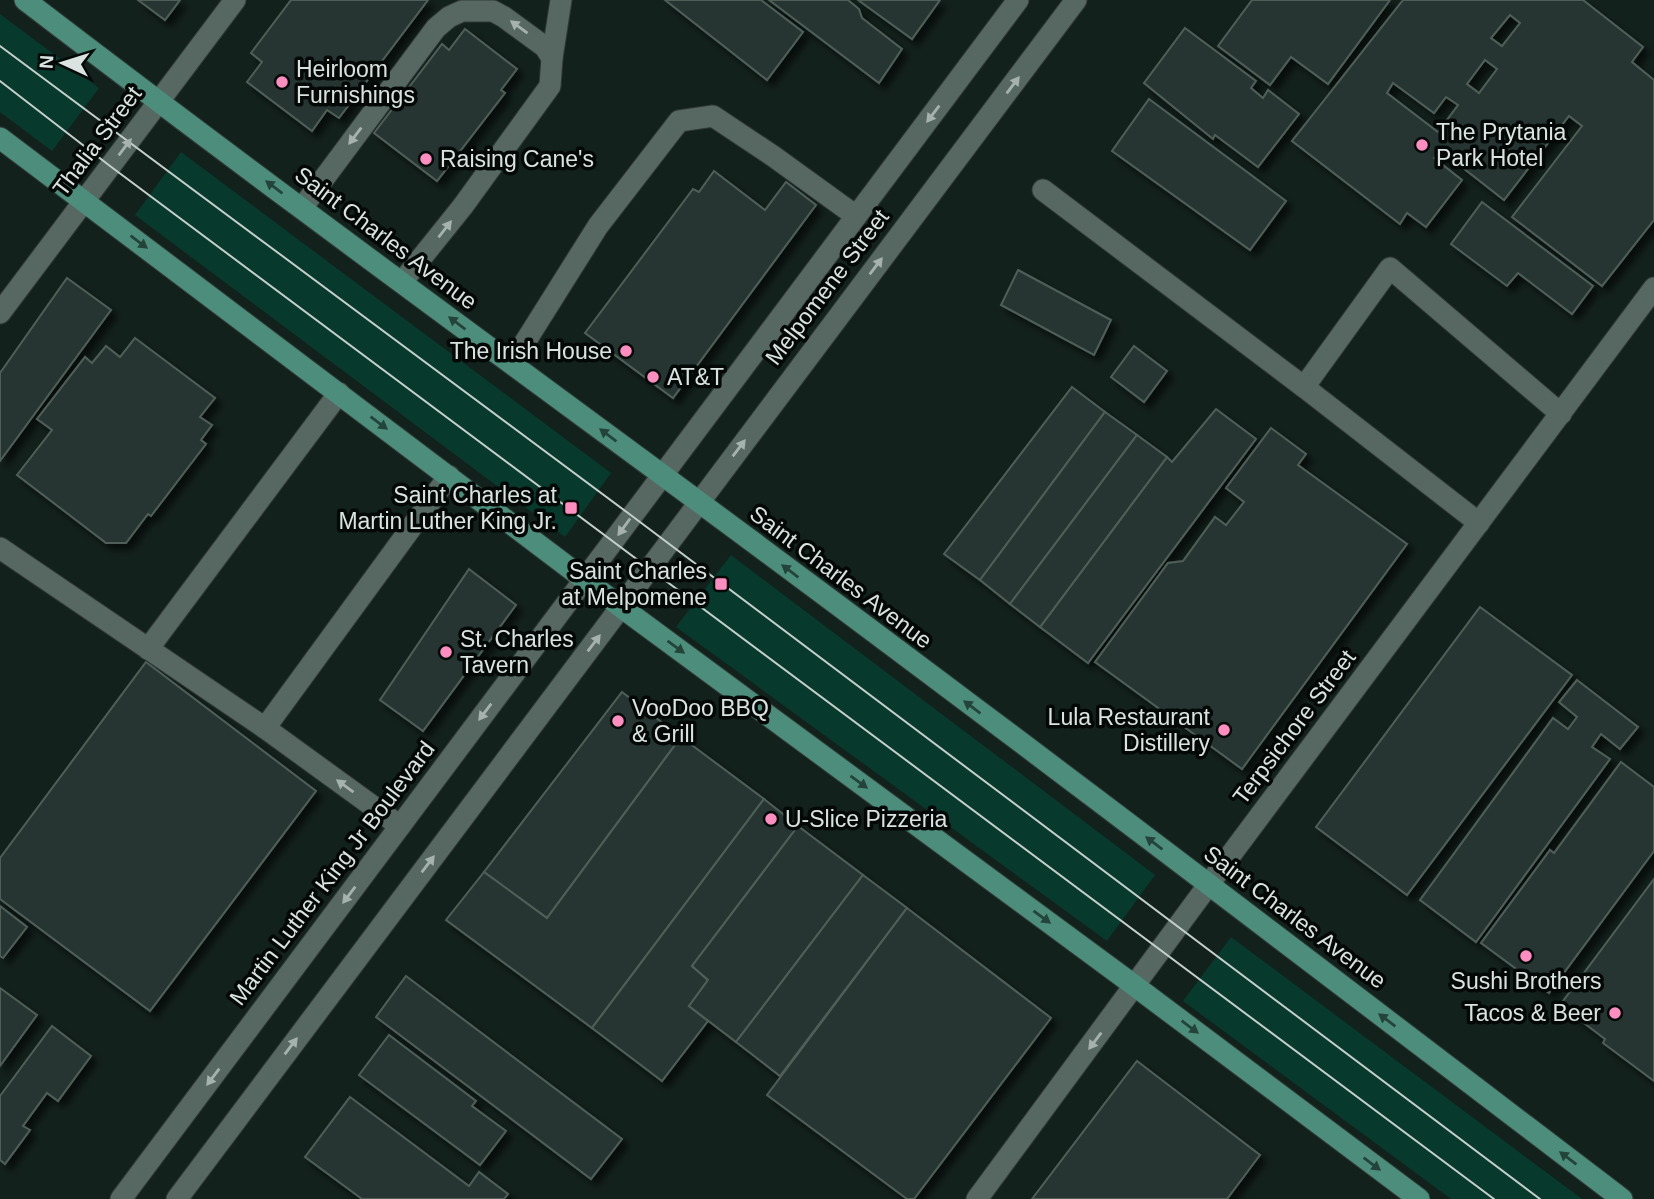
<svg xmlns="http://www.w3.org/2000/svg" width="1654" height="1199" font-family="Helvetica,sans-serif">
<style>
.green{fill:#08392d}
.building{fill:#273631;stroke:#4f5f59;stroke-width:2;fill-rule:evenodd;filter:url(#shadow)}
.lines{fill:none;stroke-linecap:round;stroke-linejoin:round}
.minor-casing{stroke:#313a37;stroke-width:23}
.major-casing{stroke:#313a37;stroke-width:23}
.minor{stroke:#576862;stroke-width:21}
.major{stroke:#4c8d7b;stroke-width:21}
.tram{stroke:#c4ceca;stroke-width:2}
.oneway{fill:#a6b2ad}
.oneway2{fill:#24443b}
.poi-dot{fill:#fd8ec0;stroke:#040907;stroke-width:2.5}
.labels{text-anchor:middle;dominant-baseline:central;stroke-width:7;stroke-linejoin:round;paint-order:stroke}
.poi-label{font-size:23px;fill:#dae3df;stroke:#040907;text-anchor:start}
.street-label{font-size:23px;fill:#dae3df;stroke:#040907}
</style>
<defs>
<filter id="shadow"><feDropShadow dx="6" dy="6" stdDeviation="3.5" flood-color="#0009"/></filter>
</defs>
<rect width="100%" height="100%" fill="#13211c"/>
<!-- green -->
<g class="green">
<polygon points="0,14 99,88 52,151 0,112"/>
<polygon points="181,152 611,473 565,537 135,215"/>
<polygon points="731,555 1155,875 1107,941 676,627"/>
<polygon points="1231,937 1582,1199 1451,1199 1183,1001"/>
</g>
<!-- building -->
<g class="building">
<polygon points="138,0 180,0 165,20"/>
<polygon points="291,0 428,0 339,118 327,110 312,131 247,82 262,62 251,53"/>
<polygon points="665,0 761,0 803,32 767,80"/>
<polygon points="769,0 848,0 859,9 862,18 902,49 879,83"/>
<polygon points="858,0 940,0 912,39"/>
<polygon points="1252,0 1390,0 1328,84 1291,57 1270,85 1218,46"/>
<path d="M1403,0H1583L1643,47L1632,62L1654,80V220L1602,286L1512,217L1582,126L1569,116L1504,200L1440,150L1434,158L1462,180L1426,227L1407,213L1400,224L1292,141ZM1510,15L1520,23L1502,46L1491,38ZM1485,60L1497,69L1479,93L1467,84ZM1393,83L1434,113L1446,97L1458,105L1438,132L1387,93Z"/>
<polygon points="1185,28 1256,81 1251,88 1263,98 1268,90 1299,114 1258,167 1215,135 1213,139 1144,83"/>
<polygon points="465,29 517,69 501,90 505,93 437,181 374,133 442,44 449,50"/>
<polygon points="1149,99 1286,201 1250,250 1112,151"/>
<polygon points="714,171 765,210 786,182 816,205 673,398 585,333 693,189 699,192"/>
<polygon points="1482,202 1593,286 1572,314 1518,273 1507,286 1451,244"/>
<polygon points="1018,270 1111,320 1094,355 1001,305"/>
<polygon points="67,278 111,310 0,461 0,373"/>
<polygon points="135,338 215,398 200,417 212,425 201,440 206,444 151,516 148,514 126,543 106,543 17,475 52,430 37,419 85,357 92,363 106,346 120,357"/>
<polygon points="1134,346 1167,371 1144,402 1111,377"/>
<polygon points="1072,387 1105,412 980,580 944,554"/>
<polygon points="1216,409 1256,439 1088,663 1040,627 1167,457 1172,462"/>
<polygon points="1105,412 1137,435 1010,604 980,580"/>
<polygon points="1271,428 1306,454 1298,465 1407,544 1242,769 1095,662 1168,563 1183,561 1215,517 1226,525 1244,502 1226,488"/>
<polygon points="1137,435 1167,457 1040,627 1010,604"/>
<polygon points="469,569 516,605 423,731 380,700"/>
<polygon points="1480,607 1572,675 1407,895 1316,827"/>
<polygon points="146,662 316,791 150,1011 0,899 0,858"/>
<polygon points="1577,680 1638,727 1620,749 1601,734 1592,747 1610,759 1476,942 1420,900 1553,718 1568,729 1577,717 1559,702"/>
<polygon points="622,692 681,737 547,918 484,872"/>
<polygon points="681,737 764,799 592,1028 446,920 484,872 547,918"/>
<polygon points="1621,762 1654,787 1654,851 1549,993 1481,943 1550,850 1554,853"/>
<polygon points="764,799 798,826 692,966 708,980 689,1006 708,1021 662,1081 592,1028"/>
<polygon points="798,826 863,875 736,1042 689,1006 708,980 692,966"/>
<polygon points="863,875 907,908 780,1076 736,1042"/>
<polygon points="1654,879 1654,1081 1603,1043 1605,1039 1560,1005"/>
<polygon points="0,906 27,927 3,958 0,956"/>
<polygon points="907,908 1051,1018 914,1199 907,1199 767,1095"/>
<polygon points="406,976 622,1139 591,1179 376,1017"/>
<polygon points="0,988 37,1015 0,1066"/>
<polygon points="52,1026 91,1056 58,1101 47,1093 23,1126 30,1130 5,1164 0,1160 0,1096"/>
<polygon points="389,1035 476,1101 472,1106 506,1131 480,1165 359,1075"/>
<polygon points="1137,1061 1260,1155 1227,1199 1032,1199"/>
<polygon points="350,1097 469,1186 479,1172 508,1194 504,1199 362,1199 305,1157"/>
</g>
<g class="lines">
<defs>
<g id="minor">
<polyline points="552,58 561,0"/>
<polyline points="1043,190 1304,387"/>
<polyline points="302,208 436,28 449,17 462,11 493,11 504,17 545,47 552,58 550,86 463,206 402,282"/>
<polyline points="0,313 235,0"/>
<polyline points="512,363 598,226 679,121 713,116 773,156 856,216"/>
<polyline points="1479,523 1304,387 1390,268 1561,414"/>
<polyline points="0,548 265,728 400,826"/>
<polyline points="148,649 339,393"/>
<polyline points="265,728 449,476"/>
<polyline points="121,1199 1018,0"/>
<polyline points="177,1199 1076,0"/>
<polyline points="977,1199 1209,884 1654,288"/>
</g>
<g id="major">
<path d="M25,0C235,161 448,317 661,474C984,712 1303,956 1622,1199"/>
<polyline points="0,138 621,607 1135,986 1419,1199"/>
</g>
</defs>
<!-- minor casing -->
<use href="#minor" class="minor-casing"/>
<!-- major casing -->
<use href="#major" class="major-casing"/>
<!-- minor -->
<use href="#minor" class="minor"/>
<!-- major -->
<use href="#major" class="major"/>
<!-- tram -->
<g class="tram">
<polyline points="0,46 632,516 1540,1199"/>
<polyline points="0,81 110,166 1494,1199"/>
</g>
</g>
<!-- one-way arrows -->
<defs><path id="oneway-solid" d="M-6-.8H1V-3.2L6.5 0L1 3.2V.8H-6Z" transform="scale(1.75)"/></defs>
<g class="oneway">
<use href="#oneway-solid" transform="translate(519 27) rotate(-144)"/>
<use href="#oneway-solid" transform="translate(1013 85) rotate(-53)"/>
<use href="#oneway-solid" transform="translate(933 114) rotate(127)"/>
<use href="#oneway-solid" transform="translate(355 136) rotate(127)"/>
<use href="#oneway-solid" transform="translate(125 147) rotate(-53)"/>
<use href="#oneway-solid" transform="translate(445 229) rotate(-52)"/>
<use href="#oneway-solid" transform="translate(876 266) rotate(-53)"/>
<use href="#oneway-solid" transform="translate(739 448) rotate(-53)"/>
<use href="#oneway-solid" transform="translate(624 527) rotate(126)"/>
<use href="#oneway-solid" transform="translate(594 643) rotate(-53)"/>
<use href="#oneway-solid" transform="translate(485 712) rotate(127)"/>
<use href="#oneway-solid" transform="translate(345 786) rotate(-144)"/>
<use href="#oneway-solid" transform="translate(428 864) rotate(-53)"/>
<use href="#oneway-solid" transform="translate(349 895) rotate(127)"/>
<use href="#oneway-solid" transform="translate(1095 1041) rotate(127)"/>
<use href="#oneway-solid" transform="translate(291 1046) rotate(-53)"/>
<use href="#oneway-solid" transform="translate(213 1077) rotate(127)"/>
</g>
<g class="oneway2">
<use href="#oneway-solid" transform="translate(274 187) rotate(-143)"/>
<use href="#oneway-solid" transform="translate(139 242) rotate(37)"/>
<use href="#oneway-solid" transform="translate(457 323) rotate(-143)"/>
<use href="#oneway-solid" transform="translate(379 423) rotate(37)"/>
<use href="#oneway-solid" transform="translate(608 435) rotate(-143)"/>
<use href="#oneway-solid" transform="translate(790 571) rotate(-143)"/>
<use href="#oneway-solid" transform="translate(676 647) rotate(36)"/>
<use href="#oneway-solid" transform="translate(972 707) rotate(-143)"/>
<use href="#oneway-solid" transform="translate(859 782) rotate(36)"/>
<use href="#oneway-solid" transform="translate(1154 843) rotate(-143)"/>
<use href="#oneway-solid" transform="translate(1042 917) rotate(36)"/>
<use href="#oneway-solid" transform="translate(1387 1020) rotate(-143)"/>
<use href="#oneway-solid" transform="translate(1190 1027) rotate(37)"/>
<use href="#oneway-solid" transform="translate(1568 1158) rotate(-143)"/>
<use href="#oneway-solid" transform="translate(1372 1164) rotate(37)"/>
</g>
<!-- markers -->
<g class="poi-dot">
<circle cx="282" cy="82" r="7"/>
<circle cx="1422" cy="145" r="7"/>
<circle cx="426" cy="159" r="7"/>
<circle cx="626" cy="351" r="7"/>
<circle cx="653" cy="377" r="7"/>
<rect x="564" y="501" width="14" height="14" rx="3.5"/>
<rect x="714" y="577" width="14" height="14" rx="3.5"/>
<circle cx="446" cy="652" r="7"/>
<circle cx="618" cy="721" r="7"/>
<circle cx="1224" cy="730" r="7"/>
<circle cx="771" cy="819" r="7"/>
<circle cx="1526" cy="956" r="7"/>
<circle cx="1615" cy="1013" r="7"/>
</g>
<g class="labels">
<!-- poi labels -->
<g class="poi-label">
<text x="296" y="69">Heirloom<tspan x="296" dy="26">Furnishings</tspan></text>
<text x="1436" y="132">The Prytania<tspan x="1436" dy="26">Park Hotel</tspan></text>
<text x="440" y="159">Raising Cane's</text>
<text x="612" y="351" text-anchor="end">The Irish House</text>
<text x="667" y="377">AT&amp;T</text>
<text x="557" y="495" text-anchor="end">Saint Charles at<tspan x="557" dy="26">Martin Luther King Jr.</tspan></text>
<text x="707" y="571" text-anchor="end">Saint Charles<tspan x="707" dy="26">at Melpomene</tspan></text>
<text x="460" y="639">St. Charles<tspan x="460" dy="26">Tavern</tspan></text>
<text x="632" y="708">VooDoo BBQ<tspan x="632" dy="26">&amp; Grill</tspan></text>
<text x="1210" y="717" text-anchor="end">Lula Restaurant<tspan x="1210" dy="26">Distillery</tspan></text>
<text x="785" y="819">U-Slice Pizzeria</text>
<text x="1526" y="981" text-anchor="middle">Sushi Brothers</text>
<text x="1601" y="1013" text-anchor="end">Tacos &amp; Beer</text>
</g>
<!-- street labels -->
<g class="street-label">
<text transform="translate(97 141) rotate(-53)">Thalia Street</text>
<text transform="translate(386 238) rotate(37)">Saint Charles Avenue</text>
<text transform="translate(827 287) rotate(-53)">Melpomene Street</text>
<text transform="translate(841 577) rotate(37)">Saint Charles Avenue</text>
<text transform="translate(1294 727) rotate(-53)">Terpsichore Street</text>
<text transform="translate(332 873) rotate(-53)">Martin Luther King Jr Boulevard</text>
<text transform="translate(1295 917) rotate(37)">Saint Charles Avenue</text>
</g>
</g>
<!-- north arrow -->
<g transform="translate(63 63) rotate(274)" stroke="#040907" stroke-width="5" paint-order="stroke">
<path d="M0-5L12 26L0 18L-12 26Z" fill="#dae3df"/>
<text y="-10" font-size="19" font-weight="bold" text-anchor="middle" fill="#dae3df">N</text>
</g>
</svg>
